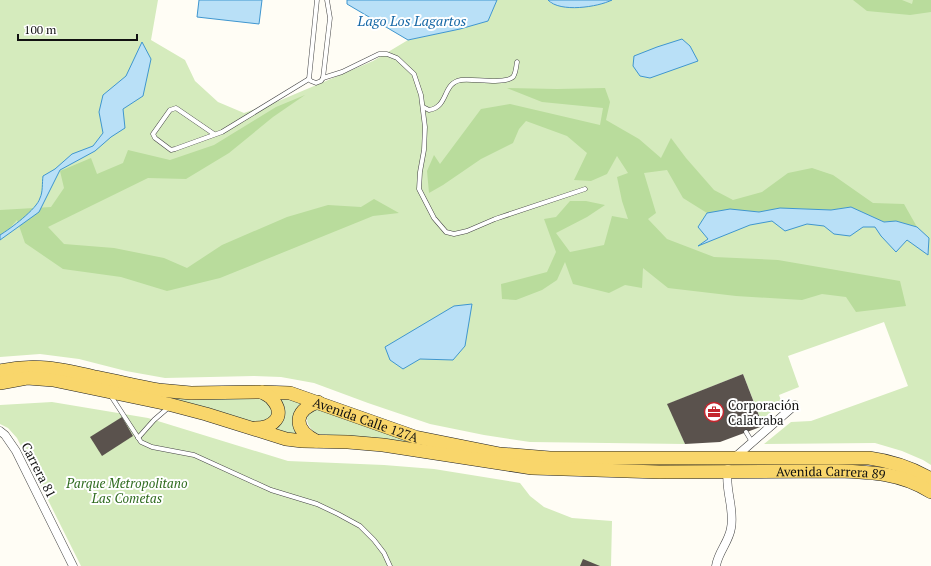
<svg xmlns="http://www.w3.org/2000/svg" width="931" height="566" font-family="'PT Serif',serif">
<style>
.green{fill:#d5ebbd}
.forest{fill:#b9dc9c}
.water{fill:#b9e0f7;stroke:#3f96cf}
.building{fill:#5a524d}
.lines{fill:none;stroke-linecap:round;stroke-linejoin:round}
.service-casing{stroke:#444;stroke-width:5}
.minor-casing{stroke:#444;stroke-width:9}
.primary-casing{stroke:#222;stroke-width:14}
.service{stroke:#fff;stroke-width:4}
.minor{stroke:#fff;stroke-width:8}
.primary{stroke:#f9d66b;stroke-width:13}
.labels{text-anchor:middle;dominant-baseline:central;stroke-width:4;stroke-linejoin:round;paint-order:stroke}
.poi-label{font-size:13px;fill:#111;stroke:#fff;text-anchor:start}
.street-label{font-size:13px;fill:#111;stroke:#fff}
.park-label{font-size:13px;font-style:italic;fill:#2f6b1f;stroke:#fff}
.water-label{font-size:14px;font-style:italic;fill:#1768a6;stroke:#fff}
</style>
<rect width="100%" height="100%" fill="#fffdf5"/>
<!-- green -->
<g class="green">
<polygon points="0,0 158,0 151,40 185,60 195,81 218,102 244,113 281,100 373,61 408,40 460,29 488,21 497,0 548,0 552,4 606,3 612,0 931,0 931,465 923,460 902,451 875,443 764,444 791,422 811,421 908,386 884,322 788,356 799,387 779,395 782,403 761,420 743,374 668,404 685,444 530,442 484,435 430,424 368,403 314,383 281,377 254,376 165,378 126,371 79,359 40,354 0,357"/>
<polygon points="13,373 260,397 273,408 271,419 261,424"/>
<polygon points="275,396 307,403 301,436 270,430"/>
<polygon points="52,402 148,418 288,461 384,465 434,469 520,483 530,496 544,507 572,518 612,521 611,566 81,566 17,438 8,428 0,424 0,405"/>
<path d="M321,409L509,459L408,443L318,434C304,426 302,411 321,409Z"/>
</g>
<!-- forest -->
<g class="forest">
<polygon points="853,0 902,0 912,4 913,0 931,0 931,12 910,15 867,11"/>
<polygon points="507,88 557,89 605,88 610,102 606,120 639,139 661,158 671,138 686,158 714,190 733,200 762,192 788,173 812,168 833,175 873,203 904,204 917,227 896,221 884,222 851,207 831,210 787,208 759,212 736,210 707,213 683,198 667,170 644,173 656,213 648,219 667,239 714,257 778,260 900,281 906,306 856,312 846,297 822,294 802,300 736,296 668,288 643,268 642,288 625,285 609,293 573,284 565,262 557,280 542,290 516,300 502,299 501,284 547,272 556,252 544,219 556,217 570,201 586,201 605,205 587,217 556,233 570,252 604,245 612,216 628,219 622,201 617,177 628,173 617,156 607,174 591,181 574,180 587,153 567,136 526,121 519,129 513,143 481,159 443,185 429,193 427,171 434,155 440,164 481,109 510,104 600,125 603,108 542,102"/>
<polygon points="305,95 273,117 229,153 186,179 148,178 48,227 64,244 114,248 164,258 187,268 222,245 287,217 328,205 361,207 374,199 399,213 373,216 220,278 167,291 121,277 63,269 25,243 17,220 0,239 0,210 51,207 64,188 60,171 91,158 97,174 123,163 128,150 170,160 214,145 276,107"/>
</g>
<!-- water -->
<g class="water">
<polygon points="199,0 262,0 259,24 197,17"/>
<polygon points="347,0 497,0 488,21 460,29 408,40 347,4"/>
<path d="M548,0H612C598,7 560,13 548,0Z"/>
<polygon points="682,39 690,46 698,61 650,78 640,76 633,66 634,56 657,47"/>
<path d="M142,42L151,59L143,96L123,109L125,128L111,137L95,151L60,170L39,212L0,240V235C10,229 37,209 40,198C43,192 42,183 43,176L55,169L72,154L93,146L103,133L99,112L103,95L126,76Z"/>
<polygon points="851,207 884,222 896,221 917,227 929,238 928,255 907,240 896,252 881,236 875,227 863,227 850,236 834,234 824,226 807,224 785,231 772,221 750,225 698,246 708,239 698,227 707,213 730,209 759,212 780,208 831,210"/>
<polygon points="472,304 465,346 453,360 420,359 403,369 390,360 385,347 454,306"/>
</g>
<!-- building -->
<g class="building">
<polygon points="743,374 763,426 720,442 685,444 667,404"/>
<polygon points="122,417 133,436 102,456 90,437"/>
<polygon points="583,559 600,566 580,566"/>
</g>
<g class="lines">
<defs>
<g id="service">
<polyline points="323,78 342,72 379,54 387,54 397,58 414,74 421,95 425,127 424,150 420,172 419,189 434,218 446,232 454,234 467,231 495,219 585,189"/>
<polyline points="309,79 311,81 316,83 321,81 323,78 330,18 327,0"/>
<polyline points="309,79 317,0"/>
<path d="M423,107L429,110C449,107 442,83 461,80C473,78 503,85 513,77C516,73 516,67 517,62"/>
<polyline points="214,134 176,108 170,110 153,134 155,138 171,150 175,149 222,132 309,79"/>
<polyline points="111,396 141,442 152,447 194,455 271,490 317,504 338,514 360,526 374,540 384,553 390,566"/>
<polyline points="746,432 752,442"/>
<polyline points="138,438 154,420 169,407"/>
</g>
<g id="minor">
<polyline points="0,431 5,435 16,451 73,566"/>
<polyline points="733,459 795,405"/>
<path d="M716,566C718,552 729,542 731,528C735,508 724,488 728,469"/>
</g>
<g id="primary">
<path id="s1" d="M0,371C35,363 61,369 95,377C116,381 137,386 158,390L191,393L262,392L290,393L415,437L500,454L550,458H869C891,461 912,468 931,479"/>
<path id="s2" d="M0,383L27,378L53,380L168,404L206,414L286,439L302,441L348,442L383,445L532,468L659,472L837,471C871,472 902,473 931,492"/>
<path d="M255,428C273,428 287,416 272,399C270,396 265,394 262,392"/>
<path d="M316,441C293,429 293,411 318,402"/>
</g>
</defs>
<!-- service casing -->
<use href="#service" class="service-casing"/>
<!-- minor casing -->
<use href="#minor" class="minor-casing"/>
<!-- primary casing -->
<use href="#primary" class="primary-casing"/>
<!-- service -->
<use href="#service" class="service"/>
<!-- minor -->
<use href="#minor" class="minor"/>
<!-- primary -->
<use href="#primary" class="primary"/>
</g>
<!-- icons -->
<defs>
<symbol id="office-ring" viewBox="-11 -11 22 22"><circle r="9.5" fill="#fff" stroke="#c4262e" stroke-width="1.5"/><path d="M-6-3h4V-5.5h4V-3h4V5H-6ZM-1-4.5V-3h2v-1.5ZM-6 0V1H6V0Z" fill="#c4262e"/></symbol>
</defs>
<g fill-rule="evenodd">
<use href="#office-ring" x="703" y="401" width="22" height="22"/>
</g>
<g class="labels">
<!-- poi labels -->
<g class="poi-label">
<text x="728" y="405">Corporación<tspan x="728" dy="15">Calatraba</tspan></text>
</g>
<!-- street labels -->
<g class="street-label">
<text stroke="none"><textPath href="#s1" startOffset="373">Avenida Calle 127A</textPath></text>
<text transform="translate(39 470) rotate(63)">Carrera 81</text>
<text stroke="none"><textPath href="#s2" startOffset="841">Avenida Carrera 89</textPath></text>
</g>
<!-- park labels -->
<g class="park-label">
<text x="127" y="483">Parque Metropolitano<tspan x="127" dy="15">Las Cometas</tspan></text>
</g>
<!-- water labels -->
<g class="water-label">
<text x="412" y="20">Lago Los Lagartos</text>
</g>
</g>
<!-- scale -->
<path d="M18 34v6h119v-6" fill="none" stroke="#111111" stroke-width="2"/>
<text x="24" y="34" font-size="12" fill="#111111" stroke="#ffffff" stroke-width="3" paint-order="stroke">100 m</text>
</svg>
